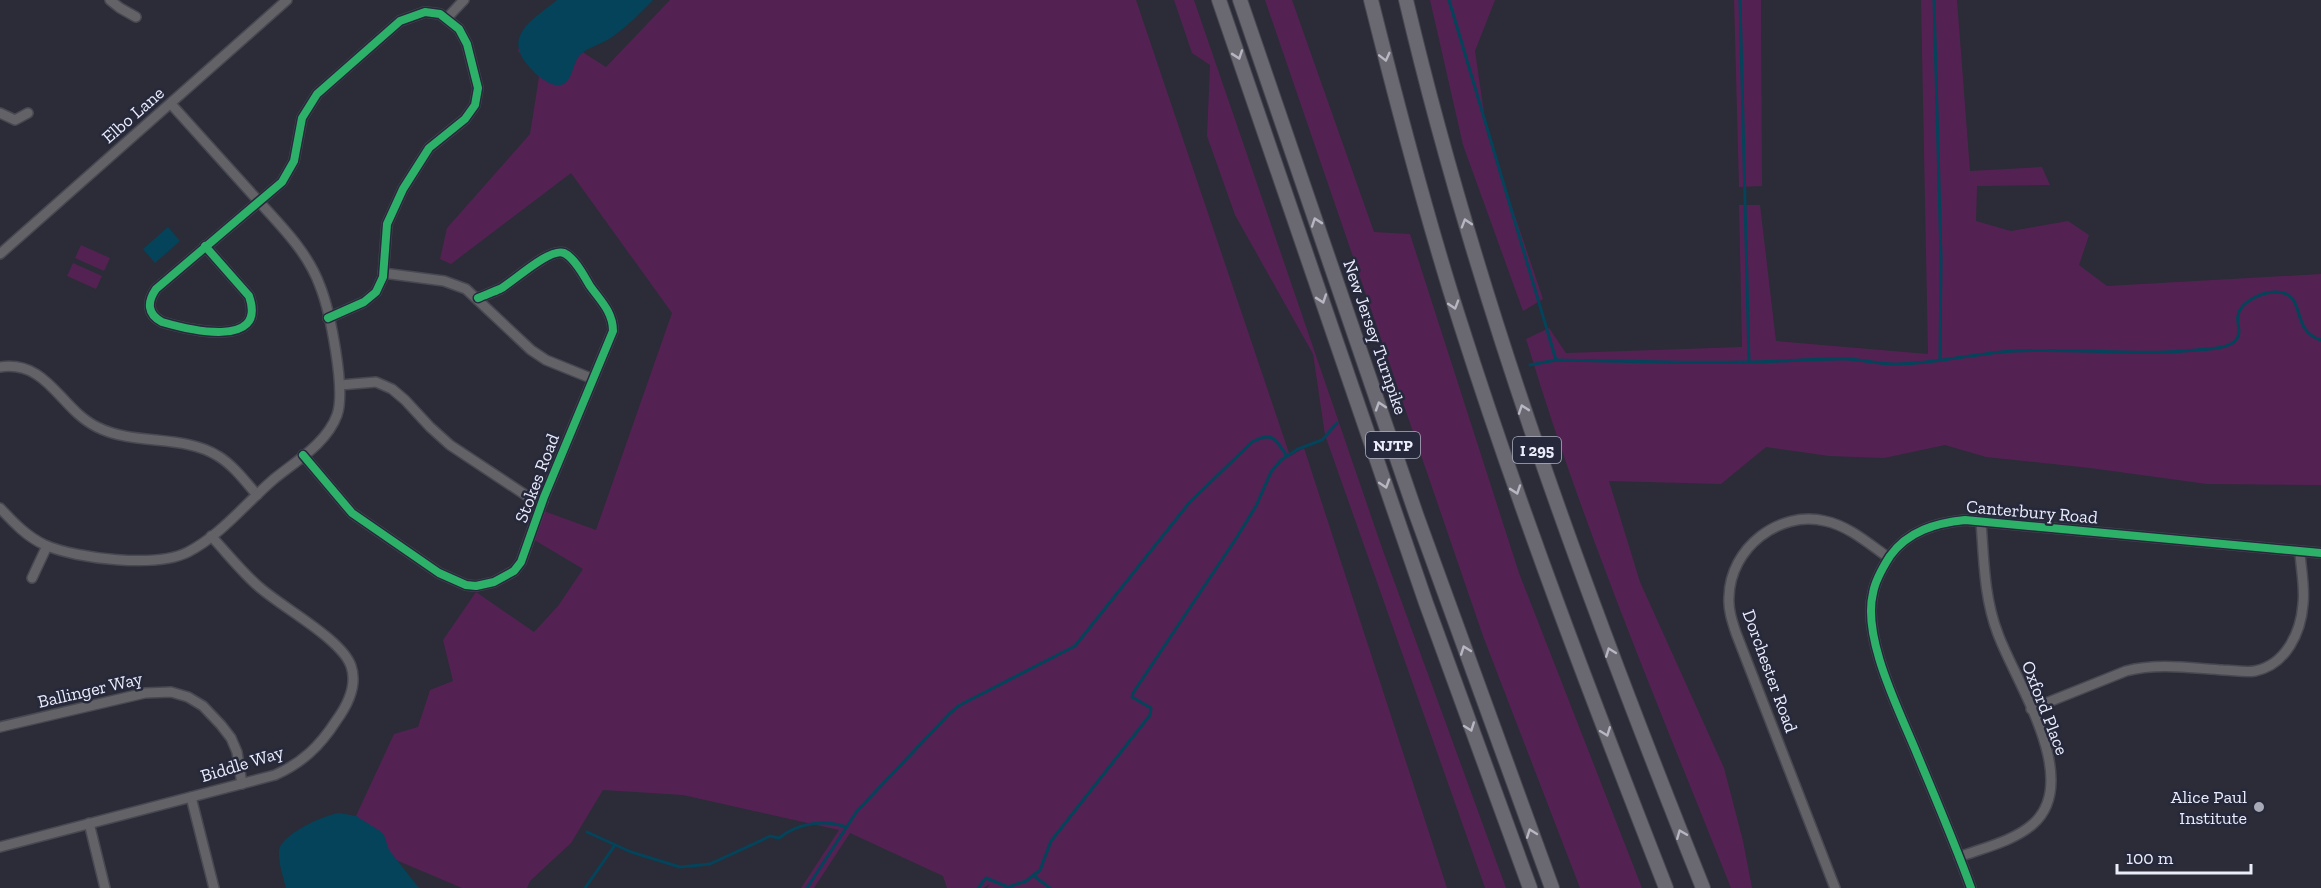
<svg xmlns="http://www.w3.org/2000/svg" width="2321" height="888" font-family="'Zilla Slab',serif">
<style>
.green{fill:#532253}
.water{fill:#044359}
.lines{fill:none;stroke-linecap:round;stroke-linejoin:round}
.stream{stroke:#044359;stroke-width:3}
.minor-casing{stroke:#474851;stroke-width:12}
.highway-casing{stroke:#474851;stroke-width:16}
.minor{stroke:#626267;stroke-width:9}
.highway{stroke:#6a6871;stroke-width:14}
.cycleway-casing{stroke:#26283c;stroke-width:11}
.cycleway{stroke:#2db169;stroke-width:8}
.oneway{stroke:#b7b7c3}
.poi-dot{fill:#a7a9b6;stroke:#26283c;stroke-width:2}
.labels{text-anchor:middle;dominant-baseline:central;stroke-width:5;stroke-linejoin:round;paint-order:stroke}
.shield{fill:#26283c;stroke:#afb1c1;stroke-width:1.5}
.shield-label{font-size:16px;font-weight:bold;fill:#eaecfa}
.street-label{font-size:18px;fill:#eaecfa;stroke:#26283c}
.poi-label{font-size:18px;fill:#eaecfa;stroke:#26283c;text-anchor:end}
</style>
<rect width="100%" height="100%" fill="#2b2c37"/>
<!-- green -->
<g class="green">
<polygon points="558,0 584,53 606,67 670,0 1136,0 1290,456 1304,448 1447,888 987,888 990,884 983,888 947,888 943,876 850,833 814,888 801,888 839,830 683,795 603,790 571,843 530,881 527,888 462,888 396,860 356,816 394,734 418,727 430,690 453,681 443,640 476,592 534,632 558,606 583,569 531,538 541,510 596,530 672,313 571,173 451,264 440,259 447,228 530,134 539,77 518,51 525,27"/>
<polygon points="1174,0 1194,0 1382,548 1506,888 1485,888 1325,435 1313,354 1235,215 1207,136 1210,65 1192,53"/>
<polygon points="1265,0 1292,0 1374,232 1410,234 1519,573 1642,888 1580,888 1483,636"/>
<polygon points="1430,0 1495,0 1475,51 1487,133 1543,299 1523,311 1463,145"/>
<polygon points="1734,0 1761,0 1762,186 1739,187"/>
<path d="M1921,0H1957L1970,171L2042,167L2050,185L1977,186L1976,221L2011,231L2068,221L2089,235L2079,265L2107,286L2321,274V485L2207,484L2090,468L1986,457L1945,445L1884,458L1829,456L1766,447L1721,484L1609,481L1640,582L1724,768L1743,841L1752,888H1731C1659,707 1582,526 1526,339L1549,328L1566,353L1742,347L1739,205H1760L1776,341L1928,354Z"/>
<polygon points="81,245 110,258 104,271 75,258"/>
<polygon points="73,263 102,276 96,289 67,276"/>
</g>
<!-- water -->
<g class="water">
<path d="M557,0H653C640,13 627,27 612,37C602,44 588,47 580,55C572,63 573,82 561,85C553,87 542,79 536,74C499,39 527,24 557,0Z"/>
<polygon points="168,227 180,241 155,263 143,249"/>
<path d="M339,813L356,816L380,831L384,835L389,850L419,888H286C283,876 278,862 279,850C282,834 324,815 339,813Z"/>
</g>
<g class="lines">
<!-- stream -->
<g class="stream">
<polyline points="1449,0 1556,360"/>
<polyline points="1740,0 1749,362"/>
<polyline points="1934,0 1941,258 1940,360"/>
<path d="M1530,365L1556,360C1620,361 1684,363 1747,362C1781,362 1814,358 1847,359C1864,360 1880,364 1897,364C1936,364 1975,353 2014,351C2075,348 2135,356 2196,350C2206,349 2227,349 2235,341C2243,333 2236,323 2238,315C2241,301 2263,292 2275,292C2309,292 2288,330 2321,340"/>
<path d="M587,832L631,852L680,867L710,864L764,839L770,836L779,838C798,823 824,819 846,827"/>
<polyline points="1034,876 1050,888"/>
<polyline points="585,888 615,845"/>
<path d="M807,888L857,811L950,713L960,705L1075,646L1189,503L1252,442C1273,431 1275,439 1287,456"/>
<polyline points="978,888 986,878 1008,887 1026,881 1040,870 1051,841 1150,715 1151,708 1132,697 1133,693 1237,537 1256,506 1271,472 1281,460 1298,449 1322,440 1337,423"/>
</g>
<defs>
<g id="minor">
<polyline points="110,0 120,8 136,17"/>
<polyline points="447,18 464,0"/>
<polyline points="0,113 15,120 28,113"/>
<path d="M205,246L249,296C268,350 186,329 162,322C147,314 147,302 156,289L282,182L294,161L302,118L317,94L400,21L425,12L440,14L459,29L467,44L478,88L475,105L465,119L429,148L403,189L387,224L383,277L376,292L364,302L328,318"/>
<polyline points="0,254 287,0"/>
<polyline points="383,273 444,281 466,289 531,350 546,360 593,379"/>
<path d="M0,367C48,360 60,409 97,427C134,446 184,434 218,456C233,465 245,481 257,495"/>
<polyline points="340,385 376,382 392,389 405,400 430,427 450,445 527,496 543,501"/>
<path d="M303,455L352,513L439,573L466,585L476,586L494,582L514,571L521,562L544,497L613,331C613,312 600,300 590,286C584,276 575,258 564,253C550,247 513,282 500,289C493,292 485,295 478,298"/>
<path d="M0,508C13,522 27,537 45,545C77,559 157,568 188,552C221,535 246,503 274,479C296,461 327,443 337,415C346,390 330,311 320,286C307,250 278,223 253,195C226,165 198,134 171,104"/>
<polyline points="32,578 47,546"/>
<path d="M2031,709L2126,671C2158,663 2190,668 2223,670C2233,670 2245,673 2255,671C2286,665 2301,632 2303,604C2305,587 2301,569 2300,553"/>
<polyline points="0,727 145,693 171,692 188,697 203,706 221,725 231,738 237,752 242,784"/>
<polyline points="191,797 214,888"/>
<polyline points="89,823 105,888"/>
<path d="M0,847L275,775C302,763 320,746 336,721C347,706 358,686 351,666C342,639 281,607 258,586C241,571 227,553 211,536"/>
<path d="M1959,857C1983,848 2014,841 2033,824C2083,780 2015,681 1998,634C1984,598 1984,560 1981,522"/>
<path d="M1835,888L1736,633C1732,621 1728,609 1729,597C1730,548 1779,510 1825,521C1849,526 1869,544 1889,558"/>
<path d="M1971,888C1954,841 1934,795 1915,749C1898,708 1862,637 1873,593C1875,581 1883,567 1890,556C1908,531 1936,523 1965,520L2321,553"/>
</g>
<g id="highway">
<polyline points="1219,0 1426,603 1530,888"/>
<polyline points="1240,0 1416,514 1552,888"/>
<path d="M1371,0C1398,108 1426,216 1460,322C1521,514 1593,701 1666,888"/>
<path d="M1406,0C1478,305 1587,598 1703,888"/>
</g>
</defs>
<!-- minor casing -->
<use href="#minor" class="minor-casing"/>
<!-- highway casing -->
<use href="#highway" class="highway-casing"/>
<!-- minor -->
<use href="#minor" class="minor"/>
<!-- highway -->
<use href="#highway" class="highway"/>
<defs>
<g id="cycleway">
<path d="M205,246L249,296C268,350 186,329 162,322C147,314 147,302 156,289L282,182L294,161L302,118L317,94L400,21L425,12L440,14L459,29L467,44L478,88L475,105L465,119L429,148L403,189L387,224L383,277L376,292L364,302L328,318"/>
<path d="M303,455L352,513L439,573L466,585L476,586L494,582L514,571L521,562L544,497L613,331C613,312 600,300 590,286C584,276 575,258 564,253C550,247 513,282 500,289C493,292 485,295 478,298"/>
<path d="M1971,888C1954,841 1934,795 1915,749C1898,708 1862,637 1873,593C1875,581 1883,567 1890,556C1908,531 1936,523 1965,520L2321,553"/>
</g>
</defs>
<!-- cycleway casing -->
<use href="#cycleway" class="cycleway-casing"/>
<!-- cycleway -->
<use href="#cycleway" class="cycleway"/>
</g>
<!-- one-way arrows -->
<defs><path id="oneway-chevron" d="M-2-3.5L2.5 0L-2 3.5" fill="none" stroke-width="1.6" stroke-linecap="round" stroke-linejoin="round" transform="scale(1.5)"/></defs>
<g class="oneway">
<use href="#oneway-chevron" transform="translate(1238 55) rotate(71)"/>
<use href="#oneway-chevron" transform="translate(1385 57) rotate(76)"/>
<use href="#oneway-chevron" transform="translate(1316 222) rotate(-109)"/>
<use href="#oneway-chevron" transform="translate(1466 223) rotate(-107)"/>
<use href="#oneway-chevron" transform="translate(1322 299) rotate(71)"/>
<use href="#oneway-chevron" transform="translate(1454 305) rotate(73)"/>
<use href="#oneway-chevron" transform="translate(1380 406) rotate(-108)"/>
<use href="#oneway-chevron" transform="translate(1523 409) rotate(-109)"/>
<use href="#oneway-chevron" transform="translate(1385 484) rotate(72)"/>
<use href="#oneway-chevron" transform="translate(1516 490) rotate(71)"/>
<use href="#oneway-chevron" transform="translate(1465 650) rotate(-110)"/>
<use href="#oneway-chevron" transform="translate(1610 652) rotate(-111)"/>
<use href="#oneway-chevron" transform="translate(1470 727) rotate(70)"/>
<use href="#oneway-chevron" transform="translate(1606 732) rotate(69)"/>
<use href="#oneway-chevron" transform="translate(1531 833) rotate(-110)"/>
<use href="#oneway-chevron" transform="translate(1681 834) rotate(-112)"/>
</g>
<!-- markers -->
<circle class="poi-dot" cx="2259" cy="807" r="6"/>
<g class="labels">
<!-- shield labels -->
<g class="shield">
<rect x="1366" y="432" width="54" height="26" rx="4.5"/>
<rect x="1513" y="437" width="48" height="26" rx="4.5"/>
</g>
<g class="shield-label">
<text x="1393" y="445">NJTP</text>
<text x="1537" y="450">I 295</text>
</g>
<!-- street labels -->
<g class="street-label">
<text transform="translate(133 115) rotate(-41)">Elbo Lane</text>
<text transform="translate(1375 337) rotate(71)">New Jersey Turnpike</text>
<text transform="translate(537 478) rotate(-69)">Stokes Road</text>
<text transform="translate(2032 512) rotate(5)">Canterbury Road</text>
<text transform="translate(1770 671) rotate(70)">Dorchester Road</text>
<text transform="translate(90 690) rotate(-13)">Ballinger Way</text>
<text transform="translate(2045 708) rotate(69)">Oxford Place</text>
<text transform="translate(242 764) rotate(-17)">Biddle Way</text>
</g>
<!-- poi labels -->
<g class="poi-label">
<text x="2247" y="797">Alice Paul<tspan x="2247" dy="21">Institute</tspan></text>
</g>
</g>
<!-- scale -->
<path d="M2117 864v9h134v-9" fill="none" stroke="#eaecfa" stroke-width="3"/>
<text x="2126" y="864" font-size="18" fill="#eaecfa" stroke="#26283c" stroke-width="4.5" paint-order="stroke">100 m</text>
</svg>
